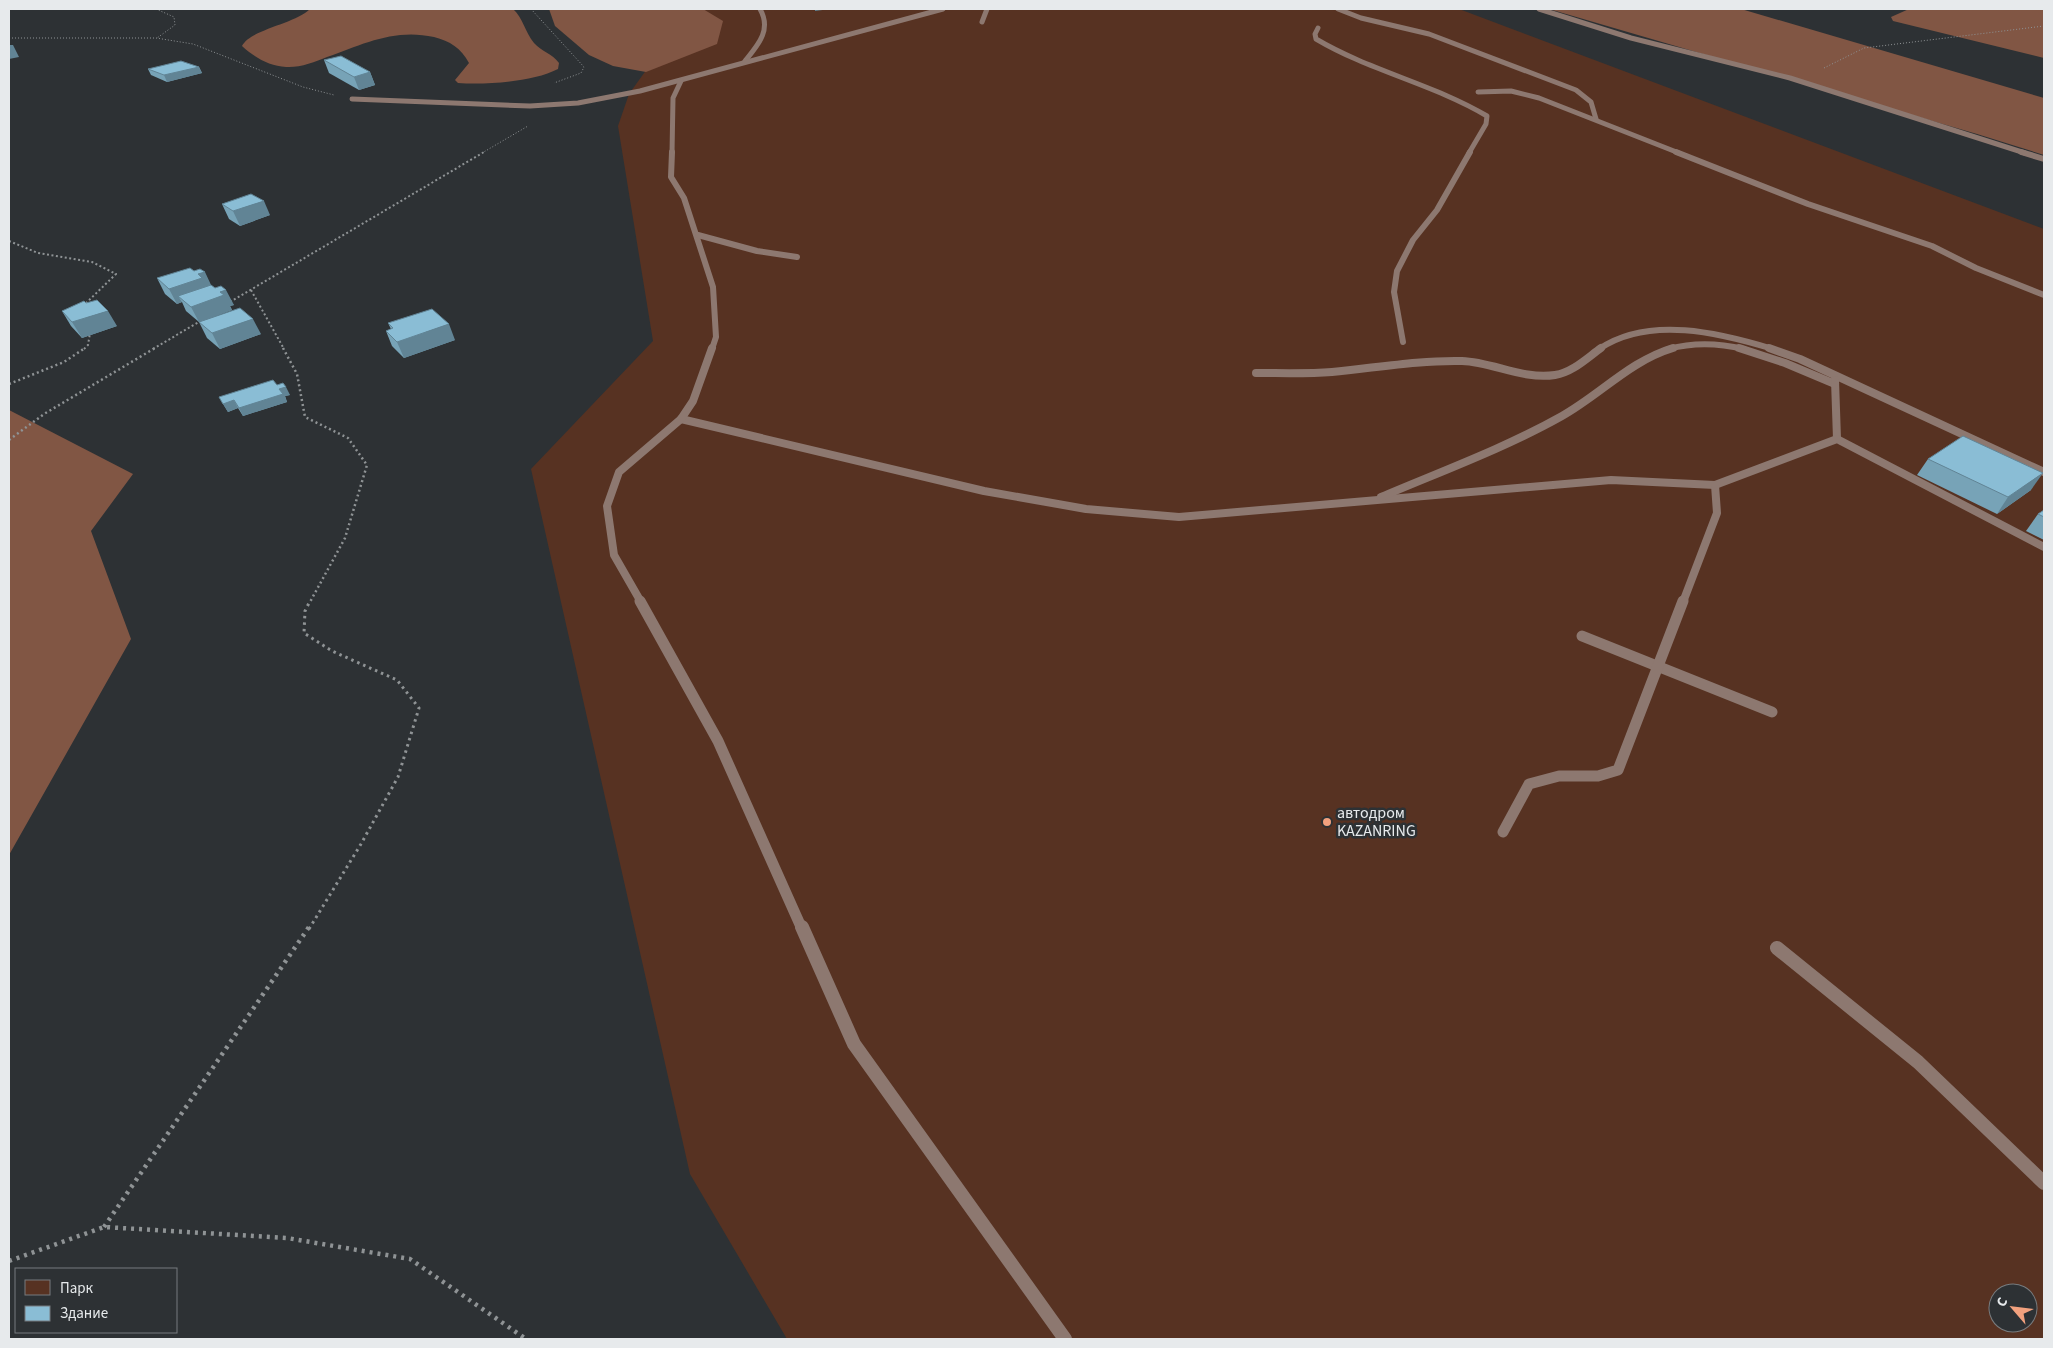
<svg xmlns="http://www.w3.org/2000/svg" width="2053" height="1348" font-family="'Source Sans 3',sans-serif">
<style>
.green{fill:#573222;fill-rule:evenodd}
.forest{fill:#815644}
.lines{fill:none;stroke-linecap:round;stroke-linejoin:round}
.path-far4{stroke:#8f9395;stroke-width:1;stroke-dasharray:1 2;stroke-linecap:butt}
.path-far3{stroke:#8f9395;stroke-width:2;stroke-dasharray:2 2.5;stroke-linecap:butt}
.path-far2{stroke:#8f9395;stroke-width:2.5;stroke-dasharray:2 3;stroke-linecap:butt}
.path-far1{stroke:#8f9395;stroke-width:3;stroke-dasharray:2.5 4;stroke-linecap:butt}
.path{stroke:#8f9395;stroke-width:4.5;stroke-dasharray:3 5;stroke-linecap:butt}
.service-far4{stroke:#8d7870;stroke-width:5}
.service-far3{stroke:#8d7870;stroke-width:6}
.service-far2{stroke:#8d7870;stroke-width:8}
.service-far1{stroke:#8d7870;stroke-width:11}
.service{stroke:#8d7870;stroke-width:14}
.wall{fill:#77a3b7}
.shaded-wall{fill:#618495}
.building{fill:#8abdd5;stroke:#618495}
.poi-dot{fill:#f2a17e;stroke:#2d3134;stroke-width:2}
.labels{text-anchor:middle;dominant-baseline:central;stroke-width:5;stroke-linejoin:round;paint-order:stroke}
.poi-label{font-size:16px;fill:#e7eaec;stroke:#2d3134;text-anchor:start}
</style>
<rect width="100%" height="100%" fill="#2d3134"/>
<!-- green -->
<path class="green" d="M690,9H1459L2044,229V1339H787L690,1174L531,469L653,341L618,126L629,94ZM1998,1293H2028V1323H1998Z"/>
<!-- forest -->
<g class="forest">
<path d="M310,9H513C523,18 525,32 534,43C542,52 552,53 559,63L558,69C533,82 486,85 458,83L455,80L469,63C461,48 450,41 434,37C395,28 363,44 327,57C315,62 299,68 286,67C269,66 254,57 242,46C251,29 295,24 310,9Z"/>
<polygon points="549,9 703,9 723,21 717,44 646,72 613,66 589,55 555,26"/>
<polygon points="1549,9 1741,9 2044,98 2044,155 1977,134"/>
<polygon points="1909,9 2044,9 2044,58 1893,21 1891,17"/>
<polygon points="9,410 133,474 91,531 131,639 9,855"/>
</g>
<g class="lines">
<!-- path-far4 -->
<g class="path-far4">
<polyline points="156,9 174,17 175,25 157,38"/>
<polyline points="531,9 584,67 581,73 554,83"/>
<polyline points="9,38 156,38 193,44 303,87 334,95"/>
<polyline points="1824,68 1864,48 2044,26"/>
<polyline points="482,153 528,126"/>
</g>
<!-- path-far3 -->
<g class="path-far3">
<polyline points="9,241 38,253 92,262 116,274 83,306"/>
<polyline points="251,290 284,349"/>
<polyline points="230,302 484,152"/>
<polyline points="84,349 88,345 90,333"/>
<polyline points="153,349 202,320"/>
</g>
<!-- path-far2 -->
<g class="path-far2">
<polyline points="283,348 297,374 305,417 348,438 367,465 345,538 310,602"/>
<polyline points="9,384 64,362 85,348"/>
<polyline points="9,440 44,414 155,348"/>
</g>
<!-- path-far1 -->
<polyline class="path-far1" points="309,929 361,844 398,777 419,708 397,680 332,651 304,633 305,611 310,601"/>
<!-- path -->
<g class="path">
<polyline points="104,1227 309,927"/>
<polyline points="9,1261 104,1227 287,1238 410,1259 526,1339"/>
</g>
<!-- service-far4 -->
<g class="service-far4">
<polyline points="1338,9 1361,18 1429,34 1576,90 1591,102 1596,119"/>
<polyline points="1539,9 1631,38 1790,78 2025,153"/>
<polyline points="982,22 987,9"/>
<path d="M1318,28L1315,34L1316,39C1370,71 1433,84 1487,116L1486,124L1469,153"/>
<path d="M745,61C758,45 772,30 760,9"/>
<polyline points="1478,92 1511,91 1539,98 1679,153"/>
<polyline points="352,99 530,106 578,103 640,91 943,9"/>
<polyline points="672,153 673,98 681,81"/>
</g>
<!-- service-far3 -->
<g class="service-far3">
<polyline points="672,152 671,177 684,198 713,287 716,337 712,349"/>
<polyline points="1676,152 1808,204 1932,246 1976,268 2044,295"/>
<polyline points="2021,152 2044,159"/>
<polyline points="698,235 757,251 797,257"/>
<polyline points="1403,342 1394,292 1397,271 1413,240 1437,210 1470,152"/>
<path d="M1599,349C1649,315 1720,333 1773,349"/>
<path d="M1669,349C1694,342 1718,343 1744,349"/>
</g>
<!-- service-far2 -->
<g class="service-far2">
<polyline points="1739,348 1785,363 1835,384"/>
<polyline points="1769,348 1800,359 2044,472"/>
<path d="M1256,373C1281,373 1307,374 1332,372C1375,368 1418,360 1462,361C1493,362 1523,380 1555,375C1573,372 1587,358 1601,348"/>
<polyline points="1835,380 1837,439"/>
<polyline points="681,419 984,491 1086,509 1179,517 1611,480 1715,485 1837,439 2044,547"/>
<path d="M1381,497C1442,471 1505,448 1562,416C1601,394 1630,361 1673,348"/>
<polyline points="641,602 614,555 607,506 619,472 681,419 693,401 712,348"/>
<polyline points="1683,602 1717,513 1715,485"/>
</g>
<!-- service-far1 -->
<g class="service-far1">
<polyline points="640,601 718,741 802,929"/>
<polyline points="1582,636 1772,712"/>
<polyline points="1503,832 1529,784 1559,776 1598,776 1618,770 1683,601"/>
</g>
<!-- service -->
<g class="service">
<polyline points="802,927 854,1044 1065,1339"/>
<polyline points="1777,948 1918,1062 2044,1183"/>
</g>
</g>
<!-- wall -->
<g class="wall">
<polygon points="324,60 370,72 375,85 359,90 329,73"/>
<polygon points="199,67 202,73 167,82 151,75 148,69"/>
<polygon points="222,204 270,215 240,226 229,219"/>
<polygon points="157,278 211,285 234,305 230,306 232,310 199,322 186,311 182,302 177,304 165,294"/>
<polygon points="62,311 117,326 82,338 71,326"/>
<polygon points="199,322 261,334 220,349 207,338"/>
<polygon points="388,323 455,340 404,358 392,346 386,331 391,329"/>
<polygon points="277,385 290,395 285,396 287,402 243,416 238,408 228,412 219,397"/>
<polygon points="1928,459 2031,490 1997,514 1917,475"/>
<polygon points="2044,510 2044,540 2026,531 2038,514"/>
</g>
<!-- shaded-wall -->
<g class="shaded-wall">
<polygon points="815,9 830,9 815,11"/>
<polygon points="9,45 13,45 19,57 9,59"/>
<polygon points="199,67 202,73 167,82 164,75"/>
<polygon points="370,72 375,85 359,90 354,77"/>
<polygon points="264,201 270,215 240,226 233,211"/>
<polygon points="205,272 212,287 178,296 182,302 177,304 169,289 198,274"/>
<polygon points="226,290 234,305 230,306 232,310 199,322 191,307 220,292"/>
<polygon points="108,311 117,326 82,338 72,322"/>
<polygon points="253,319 261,334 220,349 212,333"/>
<polygon points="449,324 455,340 404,358 397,342"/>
<polygon points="286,387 290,395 285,396 287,402 243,416 239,408 279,389"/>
<polygon points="234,400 238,408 228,412 223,404"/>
<polygon points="2043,473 2031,490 1997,514 2008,497"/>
</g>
<!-- building -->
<g class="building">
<polygon points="341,56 370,72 354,77 324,60"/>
<polygon points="181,61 199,67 164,75 148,69"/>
<polygon points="251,194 264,201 233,211 222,204"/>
<polygon points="190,268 194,271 200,269 205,272 198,274 202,278 169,289 157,278"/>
<polygon points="211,285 215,288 221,286 226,290 220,292 224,295 191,307 178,296"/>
<polygon points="97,300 108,311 72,322 62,311 84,301 86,303"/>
<polygon points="240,308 253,319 212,333 199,322"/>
<polygon points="432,309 449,324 397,342 386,331 393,328 388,323"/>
<polygon points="273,380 277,385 283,383 286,387 279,389 283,394 239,408 234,400 223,404 219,397"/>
<polygon points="1963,436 2043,473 2008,497 1928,459"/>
<polygon points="2044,510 2044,517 2038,514"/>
</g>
<!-- markers -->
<circle class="poi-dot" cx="1327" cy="822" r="5"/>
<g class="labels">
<!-- poi labels -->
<g class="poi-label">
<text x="1337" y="813">автодром<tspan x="1337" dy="18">KAZANRING</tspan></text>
</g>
</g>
<!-- border -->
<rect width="2053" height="1348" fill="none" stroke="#e7eaec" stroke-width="20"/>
<!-- legend -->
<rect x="15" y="1268" width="162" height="65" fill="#2d3134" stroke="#777b7e"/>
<rect x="25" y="1280" width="25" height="15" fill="#573222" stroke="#777b7e"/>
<text x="60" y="1293" font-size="15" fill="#e7eaec">Парк</text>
<rect x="25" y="1306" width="25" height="15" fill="#8abdd5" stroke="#777b7e"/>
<text x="60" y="1318" font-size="15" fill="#e7eaec">Здание</text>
<!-- north arrow -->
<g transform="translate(2013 1308) rotate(298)"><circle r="24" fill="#2d3134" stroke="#777b7e"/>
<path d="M0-4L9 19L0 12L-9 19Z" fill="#f2a17e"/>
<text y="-8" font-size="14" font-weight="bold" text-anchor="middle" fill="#e7eaec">С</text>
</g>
</svg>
